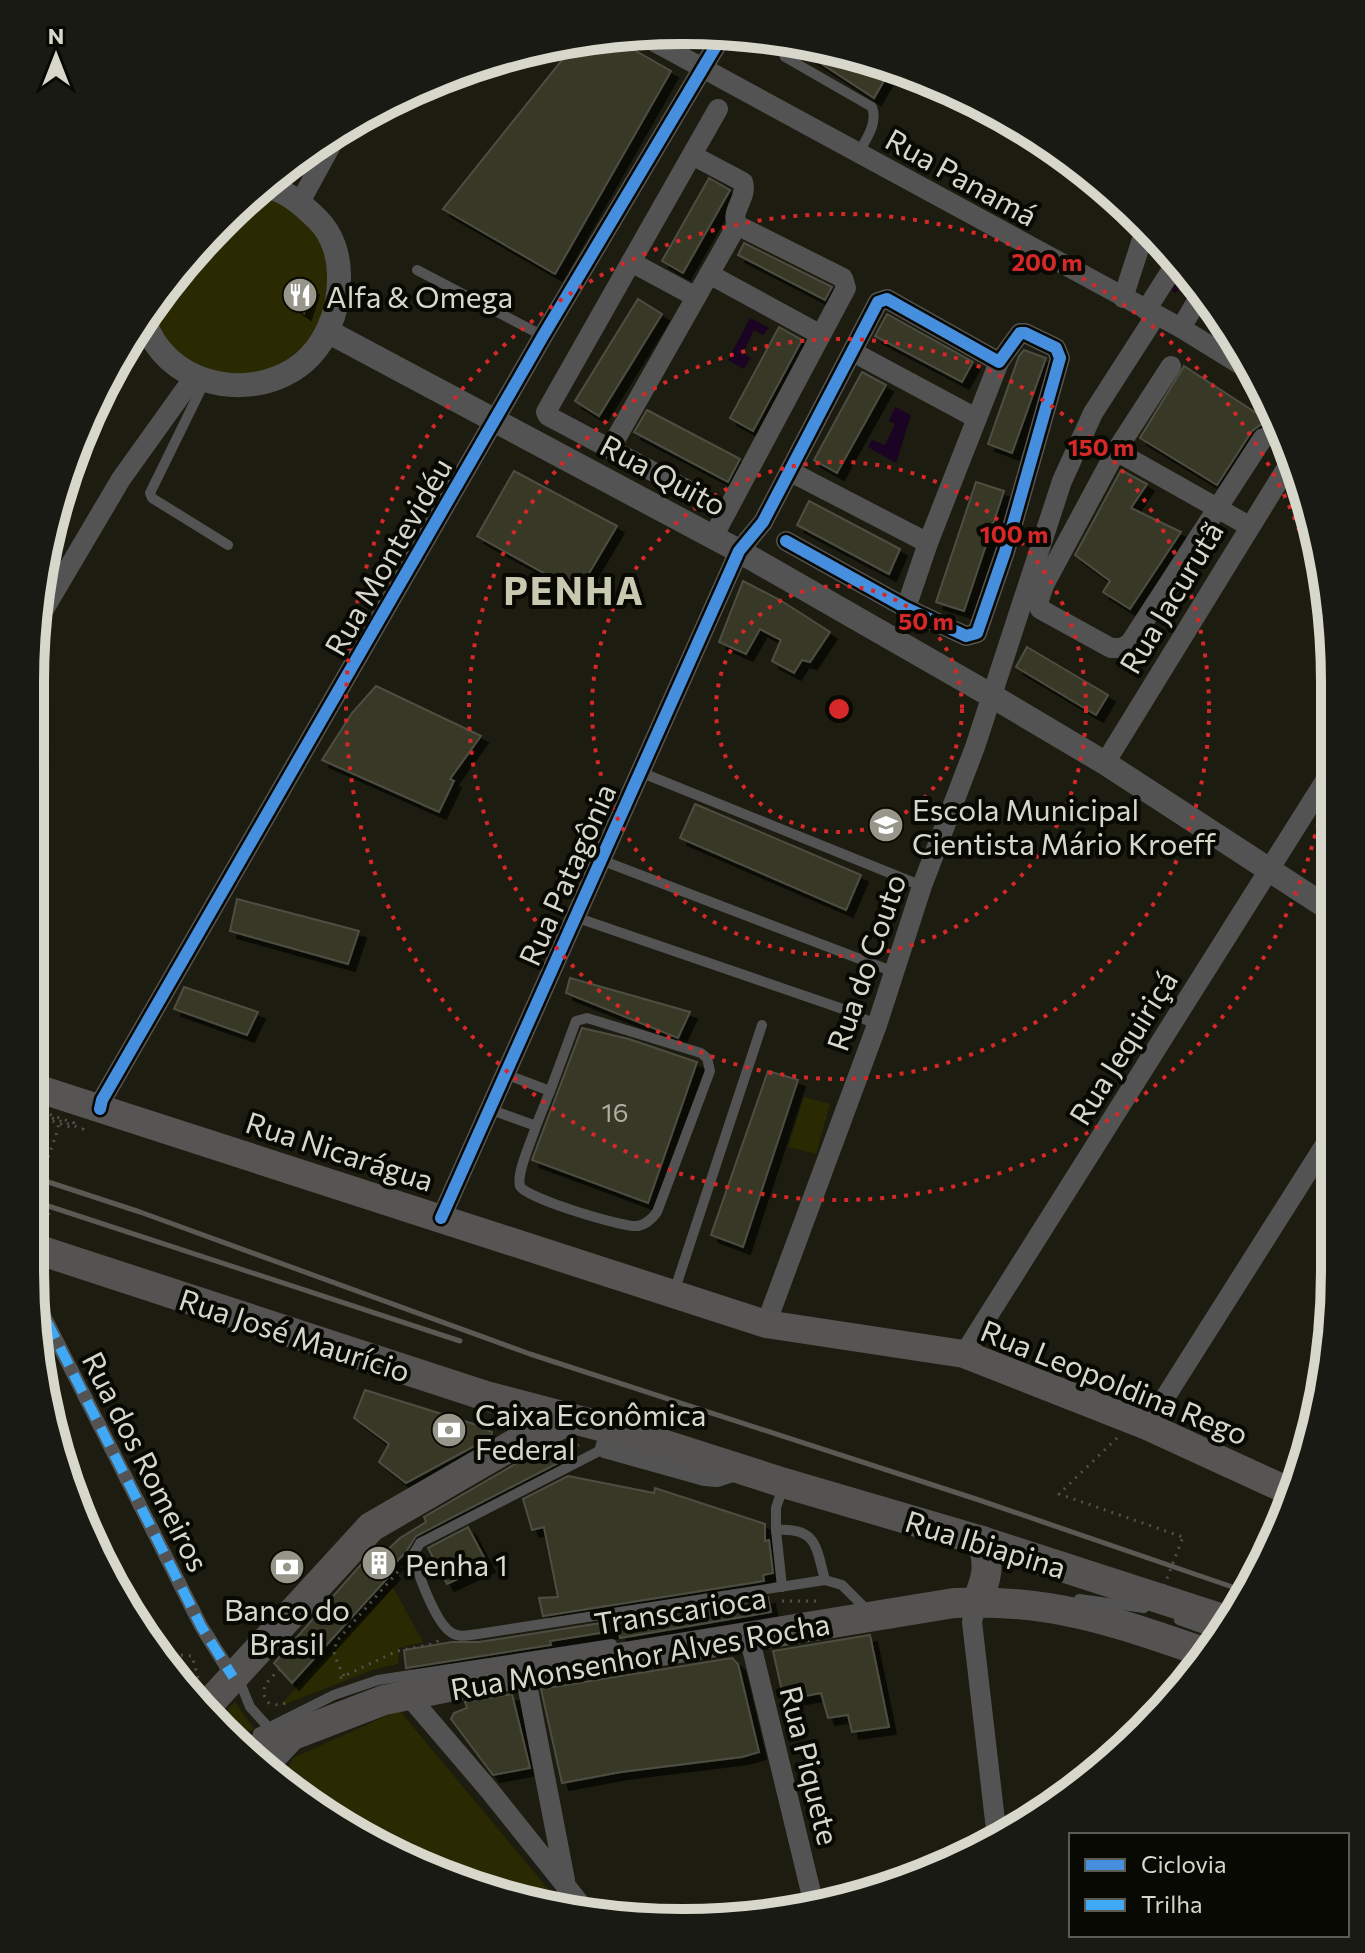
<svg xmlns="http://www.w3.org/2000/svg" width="1365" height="1953" font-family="Commissioner,sans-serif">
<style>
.green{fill:#292902}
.water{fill:#1b0323}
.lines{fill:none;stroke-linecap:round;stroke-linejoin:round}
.stream{stroke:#1b0323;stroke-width:5}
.building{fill:#373725;stroke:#4d4e43;stroke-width:2;filter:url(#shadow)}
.path{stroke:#51504d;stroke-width:3;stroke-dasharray:2 6;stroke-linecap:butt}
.service{stroke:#545353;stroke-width:10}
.pedestrian{stroke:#545353;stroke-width:14}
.minor{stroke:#545353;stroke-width:20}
.tertiary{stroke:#545353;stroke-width:24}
.secondary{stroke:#575454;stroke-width:28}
.primary{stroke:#545351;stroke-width:30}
.rail{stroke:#5a5954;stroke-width:5}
.path-bridge{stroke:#51504d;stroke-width:3;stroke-dasharray:2 6;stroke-linecap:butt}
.quiet{stroke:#3fa9f5;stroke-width:10;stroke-dasharray:20 10;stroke-linecap:butt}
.cycleway-casing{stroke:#090903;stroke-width:17}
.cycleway{stroke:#468fdf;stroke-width:12}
.ring{fill:none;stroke:#d62828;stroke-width:4;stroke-dasharray:4 8}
.labels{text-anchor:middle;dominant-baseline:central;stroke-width:8;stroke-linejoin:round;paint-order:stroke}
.number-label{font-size:26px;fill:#afb0a2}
.street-label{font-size:30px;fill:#d7d8cb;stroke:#090903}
.poi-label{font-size:30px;fill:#d7d8cb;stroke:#090903;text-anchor:start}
.district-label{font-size:38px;font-weight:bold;letter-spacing:2px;fill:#c8c9b0;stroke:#090903}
.rim{fill:none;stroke:#d7d8cb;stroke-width:10}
.centre{fill:#d62828;stroke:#090903;stroke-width:4}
.ring-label{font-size:24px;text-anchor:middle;font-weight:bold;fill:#d62828;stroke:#090903;stroke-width:8;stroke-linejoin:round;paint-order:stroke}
</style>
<defs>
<filter id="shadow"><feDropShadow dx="7" dy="7" stdDeviation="0" flood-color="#0009"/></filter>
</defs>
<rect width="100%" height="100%" fill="#1c1c10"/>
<!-- green -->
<g class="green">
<path d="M250,194C271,195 289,206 304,220C386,300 265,430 172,352C163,344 157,327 151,316Z"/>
<polygon points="804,1097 830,1104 816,1154 788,1147"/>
<polygon points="393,1587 423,1642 399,1648 398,1664 375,1669 278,1707"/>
<polygon points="235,1702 254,1729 233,1739 217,1721"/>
<polygon points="399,1710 564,1908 432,1873 299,1790 287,1769 293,1758"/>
</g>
<!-- water -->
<g class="water">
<polygon points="750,318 769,328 763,335 754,330 743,353 751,358 744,369 728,360"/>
<polygon points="895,407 911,415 896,463 868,447 872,440 885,445 895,424 889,421"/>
</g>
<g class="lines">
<!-- stream -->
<polyline class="stream" points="1175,290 1186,272"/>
</g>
<!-- building -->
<g class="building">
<polygon points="608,35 671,71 555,274 443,209 578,40"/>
<polygon points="788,42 851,52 892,67 874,98"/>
<polygon points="709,178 730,190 683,273 662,261"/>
<polygon points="744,243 832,287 825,300 738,255"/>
<polygon points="296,284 312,288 304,313 287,301"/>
<polygon points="638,299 662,314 599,416 575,401"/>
<polygon points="887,314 973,362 962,382 875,336"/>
<polygon points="779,327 802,340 753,431 730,418"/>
<polygon points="1024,350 1046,358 1012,453 988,444 1019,356"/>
<polygon points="1184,366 1267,420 1252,431 1217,485 1140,438"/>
<polygon points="862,372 886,385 837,473 814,460"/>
<polygon points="647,410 740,459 728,482 634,432"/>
<polygon points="1121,470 1147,484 1131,508 1181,532 1130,609 1103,592 1110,581 1075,555"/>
<polygon points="514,471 617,526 578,592 477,536"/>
<polygon points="976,482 1004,491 964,611 936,602"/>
<polygon points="809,501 900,549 889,574 797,525"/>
<polygon points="743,581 780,600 830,632 810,662 802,660 794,673 772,661 781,640 760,629 746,654 719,642"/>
<polygon points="1027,647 1108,695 1096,715 1016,667"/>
<polygon points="376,686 481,736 450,779 454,781 439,812 322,760 352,713"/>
<polygon points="695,804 861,875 846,910 680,838"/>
<polygon points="237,899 359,931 348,964 230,931"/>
<polygon points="570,978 690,1012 678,1038 566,993"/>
<polygon points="184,987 258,1012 247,1035 174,1009"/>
<polygon points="582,1028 629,1039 697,1062 648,1203 532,1160"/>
<polygon points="768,1071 798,1080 743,1247 711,1235"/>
<polygon points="365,1390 477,1425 492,1432 491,1437 406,1483 379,1462 389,1444 354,1418"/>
<polygon points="553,1448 560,1462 416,1536 406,1552 390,1568 393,1572 292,1683 274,1663 373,1551 379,1558 400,1538 426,1522 424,1517 536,1452"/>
<polygon points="568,1476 654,1493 655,1488 765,1524 765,1541 769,1540 773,1573 763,1575 764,1581 543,1616 539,1598 558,1597 544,1527 532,1530 523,1499"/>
<polygon points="468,1527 488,1565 447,1584 428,1548"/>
<polygon points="768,1597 771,1612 620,1638 619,1630 550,1641 551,1645 406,1668 404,1650 452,1642 479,1642"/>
<polygon points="870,1635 889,1727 852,1732 848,1715 828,1718 821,1693 784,1700 773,1651"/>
<polygon points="732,1658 738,1664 759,1752 742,1757 621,1772 562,1783 541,1689"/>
<polygon points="512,1694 530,1768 493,1775 451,1719 454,1713 467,1708 465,1702"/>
</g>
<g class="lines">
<!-- path -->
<g class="path">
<polyline points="30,1113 72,1128"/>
<polyline points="52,1118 83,1129 84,1125"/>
<polyline points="56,1135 59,1123"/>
<polyline points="30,1187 37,1190"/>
<polyline points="30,1204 50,1210 44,1230"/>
<polyline points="30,1218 46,1223"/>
<polyline points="1117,1438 1059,1494 1183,1537"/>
<polyline points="556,1455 579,1445"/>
<polyline points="782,1601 818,1601"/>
<polyline points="157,1653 192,1656 199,1681"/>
<path d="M280,1669C270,1679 256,1689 269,1703L278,1705L286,1703"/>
<polyline points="344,1676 334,1655 336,1642 402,1567"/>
<polyline points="340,1678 397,1651 432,1644 440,1640"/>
<polyline points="285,1777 290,1785"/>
</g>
<!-- service -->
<g class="service">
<path d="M779,40L785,57L872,107C878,124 866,139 858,154"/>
<polyline points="417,270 543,336"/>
<polyline points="205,381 150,493 152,498 228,545"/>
<polyline points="640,772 922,886"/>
<polyline points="601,860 894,972"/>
<polyline points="575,917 840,1008 877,1025"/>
<path d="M489,1109L536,1126C532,1140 516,1173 520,1186C525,1198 624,1228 638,1226C647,1224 652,1219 657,1212L710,1071L707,1058L701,1053L587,1018L576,1021L550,1091L505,1074"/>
<polyline points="536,1126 550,1091"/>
<polyline points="674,1292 762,1025"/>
<polyline points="540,1445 576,1428"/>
<path d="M605,1448L420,1543L414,1553C416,1571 436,1624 452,1633C460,1638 469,1635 478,1634L825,1580L842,1585L869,1612"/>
<path d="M783,1487L776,1508V1530C817,1527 816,1547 825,1580"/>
<polyline points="776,1530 782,1587"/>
<polyline points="1079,1599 1144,1608"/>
<polyline points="1179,1620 1221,1635"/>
<polyline points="242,1687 250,1707 269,1728"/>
<polyline points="258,1733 334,1695 378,1680 612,1644"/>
</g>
<!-- pedestrian -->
<polyline class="pedestrian" points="40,1264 34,1288 37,1302 201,1626 233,1677"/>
<!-- minor -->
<g class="minor">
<polyline points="640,34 1181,328 1254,373"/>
<polyline points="300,202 340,129"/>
<polyline points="631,262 718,109"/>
<polyline points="709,274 821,335"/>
<polyline points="696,297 631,262 546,412 548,416 703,498"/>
<polyline points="1123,298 1146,227"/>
<polyline points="1146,310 1178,260"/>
<polyline points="1181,328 1201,294"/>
<polyline points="853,352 976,418"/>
<polyline points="1171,366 1116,451 1044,585 1039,600 1040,609 1111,648 1122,648 1130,643 1263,438"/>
<path d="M610,449L737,225C730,210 748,198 743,182L692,155"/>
<polyline points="1116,451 1249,526"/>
<polyline points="791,472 928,543"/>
<polyline points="713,537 846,288 843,278 737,225"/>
<polyline points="906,608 928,543 999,362"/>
<polyline points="36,623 121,479 194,377"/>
<polyline points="1105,763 1289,464"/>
<polyline points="100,1109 102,1100 543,336 725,31"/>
<polyline points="441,1218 739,551 763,522 878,302 887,299 999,362 1020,333 1025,333 1056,348 1060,358 1053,383 1005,552 977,633 966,636 906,608 786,541"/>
<polyline points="766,1324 877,1025 922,886 975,747 1062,481 1093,413 1156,315"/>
<polyline points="964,1354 1330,773"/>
<polyline points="1147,1426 1333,1132"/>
<polyline points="612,1429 605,1448 705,1476 717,1477 741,1469"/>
<polyline points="977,1601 972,1622 997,1838"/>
<polyline points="749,1636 815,1909"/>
<polyline points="525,1674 565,1880"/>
<polyline points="408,1695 490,1791 589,1915"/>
<polyline points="266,1770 296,1738"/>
</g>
<!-- tertiary -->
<g class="tertiary">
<path d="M145,322C165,382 241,402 293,370C325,350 340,311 339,275C339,255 332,234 318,220C303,205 283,187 261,186"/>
<polyline points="329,332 739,551 992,696 1105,763 1331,910"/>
</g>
<!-- secondary -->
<polyline class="secondary" points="30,1086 766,1324 964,1354 1147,1426 1293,1493"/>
<!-- primary -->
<g class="primary">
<polyline points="30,1247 486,1396 634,1435 784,1483 982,1541 1229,1621"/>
<path d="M977,1601C987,1579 990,1565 982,1541"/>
<polyline points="205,1708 371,1527 561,1417"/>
<path d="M246,1753L384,1700L478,1681L954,1603C1051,1598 1119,1623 1209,1654"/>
</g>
<!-- rail -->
<g class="rail">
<polyline points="30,1176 140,1212 530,1354 979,1500 1247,1592"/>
<polyline points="30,1200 460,1341"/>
</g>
<!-- path-bridge -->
<g class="path-bridge">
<polyline points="30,1112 31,1108 74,1123 72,1128"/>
<polyline points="30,1210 56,1135"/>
<polyline points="30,1223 39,1226 41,1216 30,1213"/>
<polyline points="1164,1586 1183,1537"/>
</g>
<!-- quiet -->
<polyline class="quiet" points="40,1264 34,1288 37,1302 201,1626 233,1677"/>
<defs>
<g id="cycleway">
<polyline points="100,1109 102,1100 543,336 725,31"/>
<polyline points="441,1218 739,551 763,522 878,302 887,299 999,362 1020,333 1025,333 1056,348 1060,358 1053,383 1005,552 977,633 966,636 906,608 786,541"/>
</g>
</defs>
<!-- cycleway casing -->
<use href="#cycleway" class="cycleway-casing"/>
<!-- cycleway -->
<use href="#cycleway" class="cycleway"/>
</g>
<!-- distance rings -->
<g class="ring">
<circle cx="839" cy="709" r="123"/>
<circle cx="839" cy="709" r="247"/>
<circle cx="839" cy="709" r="370"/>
<path d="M1330 752A493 493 0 1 1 1330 662"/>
</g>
<!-- icons -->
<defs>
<symbol id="restaurant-disc" viewBox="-11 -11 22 22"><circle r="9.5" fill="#96968a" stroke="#090903"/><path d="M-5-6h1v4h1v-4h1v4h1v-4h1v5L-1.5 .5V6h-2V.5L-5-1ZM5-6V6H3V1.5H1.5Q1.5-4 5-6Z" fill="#fff"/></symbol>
<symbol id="school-disc" viewBox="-11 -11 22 22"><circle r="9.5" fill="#96968a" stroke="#090903"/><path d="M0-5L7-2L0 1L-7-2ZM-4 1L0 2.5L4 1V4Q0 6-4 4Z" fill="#fff"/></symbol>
<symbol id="bank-disc" viewBox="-11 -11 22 22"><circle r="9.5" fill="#96968a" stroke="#090903"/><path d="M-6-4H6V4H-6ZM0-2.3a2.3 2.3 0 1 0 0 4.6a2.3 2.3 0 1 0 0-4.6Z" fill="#fff"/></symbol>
<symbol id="building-disc" viewBox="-11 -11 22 22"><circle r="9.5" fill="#96968a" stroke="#090903"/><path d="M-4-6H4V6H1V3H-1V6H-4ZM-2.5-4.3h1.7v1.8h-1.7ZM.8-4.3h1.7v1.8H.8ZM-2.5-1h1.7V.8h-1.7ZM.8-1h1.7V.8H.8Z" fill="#fff"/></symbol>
</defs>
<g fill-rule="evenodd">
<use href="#restaurant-disc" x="280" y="275" width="40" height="40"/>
<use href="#school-disc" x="866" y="805" width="40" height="40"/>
<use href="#bank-disc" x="429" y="1410" width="40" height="40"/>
<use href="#building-disc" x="359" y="1543" width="40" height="40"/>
<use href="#bank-disc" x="267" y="1547" width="40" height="40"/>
</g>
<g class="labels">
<!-- number labels -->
<g class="number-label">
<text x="615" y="1111">16</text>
</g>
<!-- street labels -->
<g class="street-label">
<text transform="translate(962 176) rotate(29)">Rua Panamá</text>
<text transform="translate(664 474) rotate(28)">Rua Quito</text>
<text transform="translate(387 556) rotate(-60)">Rua Montevidéu</text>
<text transform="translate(1170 597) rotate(-59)">Rua Jacurutã</text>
<text transform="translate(566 874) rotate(-66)">Rua Patagônia</text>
<text transform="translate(865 962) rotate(-71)">Rua do Couto</text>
<text transform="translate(1122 1047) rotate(-58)">Rua Jequiriçá</text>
<text transform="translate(340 1150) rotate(18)">Rua Nicarágua</text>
<text transform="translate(295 1334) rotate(18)">Rua José Maurício</text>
<text transform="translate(1115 1381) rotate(22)">Rua Leopoldina Rego</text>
<text transform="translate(147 1461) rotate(63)">Rua dos Romeiros</text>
<text transform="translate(986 1543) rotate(17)">Rua Ibiapina</text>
<text transform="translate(680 1609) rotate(-9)">Transcarioca</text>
<text transform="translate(640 1655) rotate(-10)">Rua Monsenhor Alves Rocha</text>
<text transform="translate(811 1765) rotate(76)">Rua Piquete</text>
</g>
<!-- poi labels -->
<g class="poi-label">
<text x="326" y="295">Alfa &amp; Omega</text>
<text x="912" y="808">Escola Municipal<tspan x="912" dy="34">Cientista Mário Kroeff</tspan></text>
<text x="475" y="1413">Caixa Econômica<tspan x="475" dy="34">Federal</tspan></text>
<text x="405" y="1563">Penha 1</text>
<text x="287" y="1608" text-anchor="middle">Banco do<tspan x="287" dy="34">Brasil</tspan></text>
</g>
<!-- district labels -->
<g class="district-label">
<text x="574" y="589">PENHA</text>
</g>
</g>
<!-- crop -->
<path d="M0 0H1365V1953H0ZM682 44H683A638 638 0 0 1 1321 682V1271A638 638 0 0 1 683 1909H682A638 638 0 0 1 44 1271V682A638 638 0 0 1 682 44Z" fill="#191a13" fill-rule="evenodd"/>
<path class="rim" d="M682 44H683A638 638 0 0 1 1321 682V1271A638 638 0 0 1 683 1909H682A638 638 0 0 1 44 1271V682A638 638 0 0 1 682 44Z"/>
<circle cx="839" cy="709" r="12" class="centre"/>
<g class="ring-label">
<text x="1047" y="271">200 m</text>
<text x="1101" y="456">150 m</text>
<text x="1014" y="543">100 m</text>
<text x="926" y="630">50 m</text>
</g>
<!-- legend -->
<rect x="1069" y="1833" width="280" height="104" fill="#090903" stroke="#5b5c53" stroke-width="2"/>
<rect x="1085" y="1859" width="40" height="12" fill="#468fdf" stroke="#5b5c53" stroke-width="2"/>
<text x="1141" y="1873" font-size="24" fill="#d7d8cb">Ciclovia</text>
<rect x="1085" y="1899" width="40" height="12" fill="#3fa9f5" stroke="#5b5c53" stroke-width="2"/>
<text x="1141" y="1913" font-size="24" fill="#d7d8cb">Trilha</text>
<!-- north arrow -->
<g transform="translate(56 56)" stroke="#090903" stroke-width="6" paint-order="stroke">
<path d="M0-6L14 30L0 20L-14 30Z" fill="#d7d8cb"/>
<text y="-12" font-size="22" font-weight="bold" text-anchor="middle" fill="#d7d8cb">N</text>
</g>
</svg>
